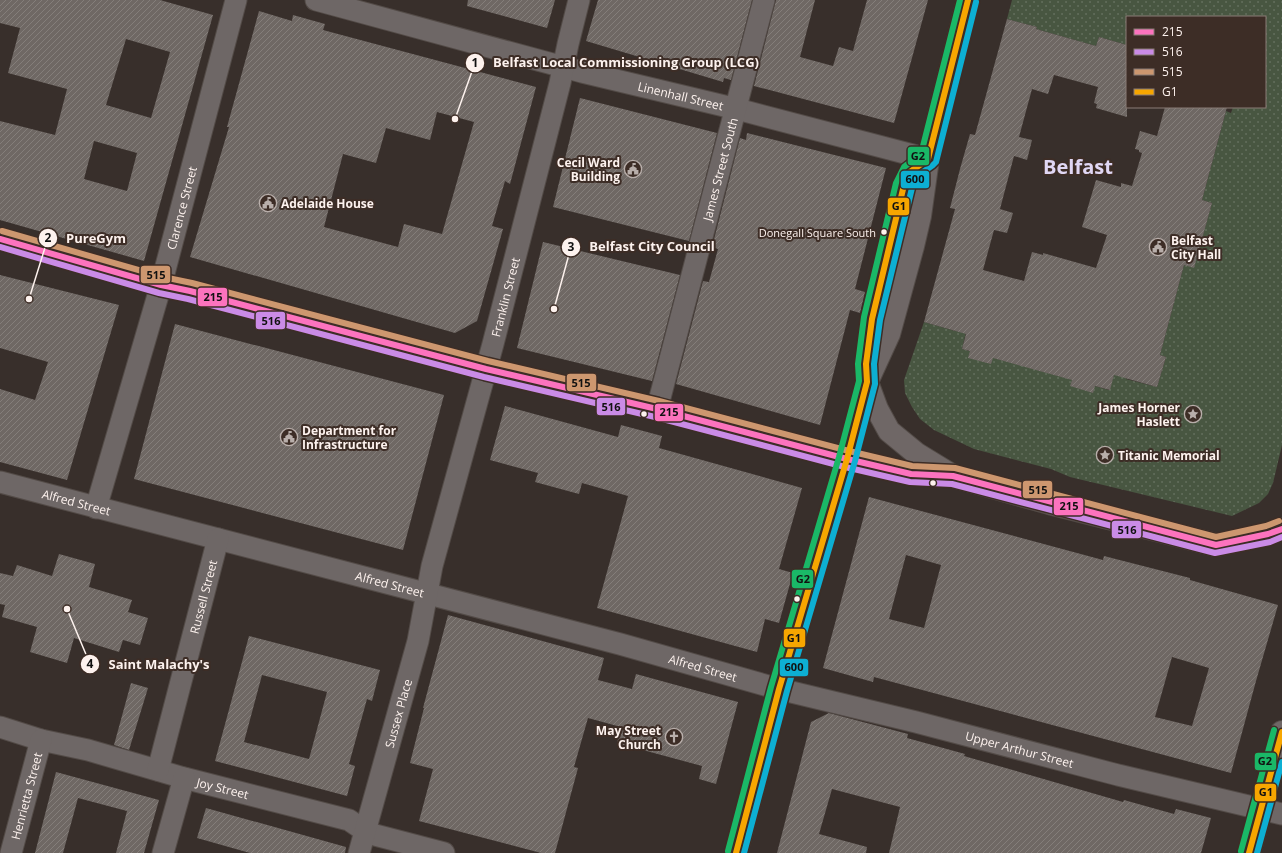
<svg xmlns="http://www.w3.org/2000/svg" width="1282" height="853" font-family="'Open Sans',sans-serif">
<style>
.grass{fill:url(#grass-dots)}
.building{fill:url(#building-hatch);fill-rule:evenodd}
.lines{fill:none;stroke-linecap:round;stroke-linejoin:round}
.street-casing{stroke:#534b47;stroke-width:23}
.primary-casing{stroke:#534b47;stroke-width:24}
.street{stroke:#6e6766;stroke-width:21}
.primary{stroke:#6f6766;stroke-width:22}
.bus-1-casing{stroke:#3d2d26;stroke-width:9}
.bus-2-casing{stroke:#3d2d26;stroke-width:9}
.bus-3-casing{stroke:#3d2d26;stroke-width:9}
.bus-4-casing{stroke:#3d2d26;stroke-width:9}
.bus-5-casing{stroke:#3d2d26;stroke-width:9}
.bus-6-casing{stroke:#3d2d26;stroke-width:9}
.bus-1{stroke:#fc73be;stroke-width:6}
.bus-2{stroke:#ca8be6;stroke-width:6}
.bus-3{stroke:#cd976f;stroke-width:6}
.bus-4{stroke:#f7a600;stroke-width:6}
.bus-5{stroke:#0dafd3;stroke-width:6}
.bus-6{stroke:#1ab867;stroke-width:6}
.bus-dot{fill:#fdf2ee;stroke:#3d2d26;stroke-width:1.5}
.labels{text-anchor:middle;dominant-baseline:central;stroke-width:4;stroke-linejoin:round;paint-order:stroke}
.bus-label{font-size:11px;fill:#fdf2ee;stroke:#3d2d26;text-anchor:end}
.street-label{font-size:12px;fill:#fdf2ee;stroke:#3d2d26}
.poi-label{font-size:12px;font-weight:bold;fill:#fdf2ee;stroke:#3d2d26;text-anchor:start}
.town-label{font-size:20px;font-weight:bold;fill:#e0d7f4;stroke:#3d2d26}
.leader{fill:none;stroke:#fdf2ee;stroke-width:1.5}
.callout-dot{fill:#fdf2ee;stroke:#3d2d26;stroke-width:1.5}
.mark-label{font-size:12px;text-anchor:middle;font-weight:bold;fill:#111}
.callout-label{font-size:13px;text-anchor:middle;font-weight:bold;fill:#fdf2ee;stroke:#3d2d26;stroke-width:4;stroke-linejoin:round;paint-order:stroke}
.line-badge{stroke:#3d2d26;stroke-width:1.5}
.pale-badge-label{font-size:11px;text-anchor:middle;font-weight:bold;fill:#111}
</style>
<defs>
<pattern id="grass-dots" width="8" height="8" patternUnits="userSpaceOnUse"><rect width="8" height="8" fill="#485641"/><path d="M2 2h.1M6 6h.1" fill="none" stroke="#636f5d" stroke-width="1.8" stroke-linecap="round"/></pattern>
<pattern id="building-hatch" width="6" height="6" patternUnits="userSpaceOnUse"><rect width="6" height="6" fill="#6f6864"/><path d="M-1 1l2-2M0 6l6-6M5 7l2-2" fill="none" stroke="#847e7a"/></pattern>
</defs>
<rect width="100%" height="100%" fill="#382f2b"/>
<!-- grass -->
<polygon class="grass" points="1012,0 1282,0 1282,445 1273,483 1268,494 1259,503 1232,516 1070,477 1051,469 974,449 934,430 920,419 912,407 905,393 904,380 924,322 955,331 966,332 962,349 1109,390 1115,372 1127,376 1126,379 1157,387 1166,357 1160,355 1184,265 1194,267 1212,203 1202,200 1226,111 1231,113 1233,107 1265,107 1265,17 1127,17 1127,45 1099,37 1096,46 1036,29 1037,27 1007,19"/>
<!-- building -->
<g class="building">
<path d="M0,0H160L213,15L144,261L0,220V121L55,135L67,89L8,73L20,28L0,23ZM126,39L170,52L151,118L106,105ZM94,141L137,153L127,191L84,179Z"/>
<polygon points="468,0 555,0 547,28 467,6"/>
<polygon points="598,0 752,0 731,80 724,78 723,82 586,41"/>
<polygon points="776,0 815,0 800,57 833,66 839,47 853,51 867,0 928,0 894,123 754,86"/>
<path d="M259,11L292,21L293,15L325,24L323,30L536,87L510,184L505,181L492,226L503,229L477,321L455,333L190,257L229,127H227ZM437,112L474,122L442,234L404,224L398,247L324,227L343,154L376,163L386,128L430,140Z"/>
<polygon points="1007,19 1037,27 1036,29 1096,46 1099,37 1127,45 1127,117 1096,108 1097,104 1094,103 1098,87 1054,75 1048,94 1032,89 1019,137 1032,140 1027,160 1014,156 1000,209 1013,213 1007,233 994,230 983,270 1024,281 1032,252 1043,255 1043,253 1096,268 1107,235 1082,227 1096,180 1121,187 1121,183 1132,186 1142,153 1139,152 1139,150 1135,149 1140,131 1157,136 1165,107 1227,107 1202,200 1212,203 1194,268 1184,265 1160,355 1166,357 1157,387 1114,375 1110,390 1095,386 1093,393 1070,386 1072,380 993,358 991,364 968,358 970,351 962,349 966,334 924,322 955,209 950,208 960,169 970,134 975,135"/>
<polygon points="580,98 717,133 689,241 553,207"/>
<polygon points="747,133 886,168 855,289 865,292 860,313 850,310 820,425 676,384 703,281 709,282 718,249 712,247 740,138 746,140"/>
<polygon points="543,242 680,275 652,381 517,348"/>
<polygon points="0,275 119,305 67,480 0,462 0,389 35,400 48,362 0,348"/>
<polygon points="175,324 444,395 403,550 134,479"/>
<polygon points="505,406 618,437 621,425 662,436 659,448 802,488 779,569 793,573 779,623 765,619 757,652 597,608 628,496 582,483 579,494 535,482 538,473 490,460"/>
<path d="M869,497L1103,560L1104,556L1190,578V580L1278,605L1256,681L1231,773L874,677L873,682L823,668ZM906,555L941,565L924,628L889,619ZM1172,657L1209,668L1192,726L1155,717Z"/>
<polygon points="59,554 95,564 89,587 132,600 128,612 148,618 140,645 123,640 119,652 74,638 67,663 30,652 37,627 2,617 5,605 0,604 0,573 13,576 17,565 52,576"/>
<polygon points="448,615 604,658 598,680 632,689 636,674 738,702 716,784 699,779 702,766 617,743 621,727 588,718 574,767 578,768 555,853 541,853 419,821 433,769 410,763 424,708 423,708"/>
<path d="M249,636L380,670L372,701L367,699L349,764L355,766L347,796L215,761ZM262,675L327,692L309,759L244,742Z"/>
<polygon points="131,683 148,688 129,750 114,745"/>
<polygon points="829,713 908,734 907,738 965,754 964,756 1123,802 1124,800 1174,814 1176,809 1211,818 1201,853 889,853 900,807 832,789 819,834 867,847 866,853 777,853 811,722"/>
<polygon points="56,772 159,800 144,853 116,853 127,811 78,798 63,853 35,853"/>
<polygon points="206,808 346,847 345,853 250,853 197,838"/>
</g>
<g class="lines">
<defs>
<g id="street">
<path id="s1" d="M316,0L582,72L737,109L928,159"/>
<polyline points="0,239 161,285 190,291 486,369 657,409 847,459 911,474 953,476"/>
<path id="s2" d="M657,409L764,0"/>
<path id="s3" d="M0,482L620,644L779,689L916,722L1118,775L1282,814"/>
<path id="s4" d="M96,508L161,285L236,0"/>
<path id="s5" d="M0,727L41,740L88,750L184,778L349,820L365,831L375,835L444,853"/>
<path id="s6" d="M158,770L218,539"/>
<path id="s7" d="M11,853L41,740"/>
<polyline points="163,853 184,778"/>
<path id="s8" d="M359,853L418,641L432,566L493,344L560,83L568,44L579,0"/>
</g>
<g id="primary">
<polyline points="867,382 877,409 889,431 917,454 953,476 1049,503 1216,545 1268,534 1282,529"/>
<polyline points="736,853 779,689 847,459 867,382 889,334 913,246 920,216 928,159 968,0"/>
<polyline points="1249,853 1282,732"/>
</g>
</defs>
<!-- street casing -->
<use href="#street" class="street-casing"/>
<!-- primary casing -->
<use href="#primary" class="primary-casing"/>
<!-- street -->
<use href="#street" class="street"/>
<!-- primary -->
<use href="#primary" class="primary"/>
<defs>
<polyline id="bus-1" points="0,239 161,285 190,291 486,369 657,409 847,459 911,474 953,476 1216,545 1268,534 1282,529"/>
<polyline id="bus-2" points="0,247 159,293 188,299 484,377 655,417 845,467 910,482 952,484 1215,553 1270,542 1282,537"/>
<polyline id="bus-3" points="2,231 163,277 192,283 488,361 659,401 849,451 912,466 955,468 1216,537 1266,526 1279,521"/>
<g id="bus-4">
<polyline points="736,853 779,689 847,459 867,382 866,364 872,319 904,185 910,172 928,159 968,0"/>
<polyline points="1249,853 1282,732"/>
</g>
<g id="bus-5">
<polyline points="744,853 787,691 855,461 875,384 874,364 880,320 912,188 916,177 933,165 936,162 976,2"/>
<polyline points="1257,853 1282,762"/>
</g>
<g id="bus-6">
<polyline points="728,851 771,687 839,457 859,381 858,364 864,317 896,183 904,167 921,154 960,0"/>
<polyline points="1241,851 1274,730"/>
</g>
</defs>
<!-- bus-1 casing -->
<use href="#bus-1" class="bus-1-casing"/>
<!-- bus-2 casing -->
<use href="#bus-2" class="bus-2-casing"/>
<!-- bus-3 casing -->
<use href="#bus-3" class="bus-3-casing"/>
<!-- bus-4 casing -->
<use href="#bus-4" class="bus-4-casing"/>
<!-- bus-5 casing -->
<use href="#bus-5" class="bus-5-casing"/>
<!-- bus-6 casing -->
<use href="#bus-6" class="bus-6-casing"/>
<!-- bus-1 -->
<use href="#bus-1" class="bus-1"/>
<!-- bus-2 -->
<use href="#bus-2" class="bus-2"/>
<!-- bus-3 -->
<use href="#bus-3" class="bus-3"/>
<!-- bus-4 -->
<use href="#bus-4" class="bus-4"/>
<!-- bus-5 -->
<use href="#bus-5" class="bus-5"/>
<!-- bus-6 -->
<use href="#bus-6" class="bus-6"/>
</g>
<!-- icons -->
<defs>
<symbol id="civic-ring" viewBox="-11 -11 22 22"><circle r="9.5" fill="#3d2d26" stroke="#b8aeaa" stroke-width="1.5"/><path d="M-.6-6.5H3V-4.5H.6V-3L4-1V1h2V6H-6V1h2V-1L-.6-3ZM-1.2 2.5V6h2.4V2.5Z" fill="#b8aeaa"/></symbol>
<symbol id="sight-ring" viewBox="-11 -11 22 22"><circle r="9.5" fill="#3d2d26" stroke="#b8aeaa" stroke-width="1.5"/><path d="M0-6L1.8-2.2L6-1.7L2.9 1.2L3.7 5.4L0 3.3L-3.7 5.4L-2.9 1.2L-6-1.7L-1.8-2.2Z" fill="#b8aeaa"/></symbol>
<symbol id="church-ring" viewBox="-11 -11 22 22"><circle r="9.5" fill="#3d2d26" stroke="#b8aeaa" stroke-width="1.5"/><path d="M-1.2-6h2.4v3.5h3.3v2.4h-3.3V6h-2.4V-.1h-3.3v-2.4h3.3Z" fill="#b8aeaa"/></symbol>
</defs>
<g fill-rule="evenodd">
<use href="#civic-ring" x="623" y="159" width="20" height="20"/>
<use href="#civic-ring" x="258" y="193" width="20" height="20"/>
<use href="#civic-ring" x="1148" y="237" width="20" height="20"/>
<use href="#sight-ring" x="1183" y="404" width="20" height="20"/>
<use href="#civic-ring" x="279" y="427" width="20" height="20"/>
<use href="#sight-ring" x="1095" y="445" width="20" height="20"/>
<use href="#church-ring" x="664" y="727" width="20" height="20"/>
</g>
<!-- markers -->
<g class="bus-dot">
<circle cx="884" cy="232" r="3.5"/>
<circle cx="644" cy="414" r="3.5"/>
<circle cx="933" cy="483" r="3.5"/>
<circle cx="797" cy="599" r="3.5"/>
</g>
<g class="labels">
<!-- bus labels -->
<g class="bus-label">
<text x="876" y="232">Donegall Square South</text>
</g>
<!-- street labels -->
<g class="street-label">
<text stroke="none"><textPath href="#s1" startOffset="377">Linenhall Street</textPath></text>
<text stroke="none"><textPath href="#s2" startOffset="248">James Street South</textPath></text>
<text stroke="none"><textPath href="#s4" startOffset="312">Clarence Street</textPath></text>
<text stroke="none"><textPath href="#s8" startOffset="575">Franklin Street</textPath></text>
<text stroke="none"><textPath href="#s3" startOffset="79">Alfred Street</textPath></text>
<text stroke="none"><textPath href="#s3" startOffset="403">Alfred Street</textPath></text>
<text stroke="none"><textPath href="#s6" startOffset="179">Russell Street</textPath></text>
<text stroke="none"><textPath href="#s3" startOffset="727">Alfred Street</textPath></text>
<text stroke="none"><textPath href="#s8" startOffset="145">Sussex Place</textPath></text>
<text stroke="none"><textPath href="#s3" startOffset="1054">Upper Arthur Street</textPath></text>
<text stroke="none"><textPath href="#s5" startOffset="231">Joy Street</textPath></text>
<text stroke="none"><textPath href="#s7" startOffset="59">Henrietta Street</textPath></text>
</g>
<!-- poi labels -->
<g class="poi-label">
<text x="620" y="162" text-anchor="end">Cecil Ward<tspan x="620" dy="14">Building</tspan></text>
<text x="281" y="203">Adelaide House</text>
<text x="1171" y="240">Belfast<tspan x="1171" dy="14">City Hall</tspan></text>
<text x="1180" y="407" text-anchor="end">James Horner<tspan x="1180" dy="14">Haslett</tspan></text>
<text x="302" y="430">Department for<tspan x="302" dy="14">Infrastructure</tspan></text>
<text x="1118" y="455">Titanic Memorial</text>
<text x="661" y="730" text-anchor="end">May Street<tspan x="661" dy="14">Church</tspan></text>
</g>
<!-- town labels -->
<g class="town-label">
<text x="1078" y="166">Belfast</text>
</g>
</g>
<!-- callouts -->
<path class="leader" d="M455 119L475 63M29 299L48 238M554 309L571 247M67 609L90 664"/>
<g class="callout-dot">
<circle cx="455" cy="119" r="4"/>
<circle cx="29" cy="299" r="4"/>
<circle cx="554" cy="309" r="4"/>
<circle cx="67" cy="609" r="4"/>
<circle cx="475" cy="63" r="10"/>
<circle cx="48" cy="238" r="10"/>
<circle cx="571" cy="247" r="10"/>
<circle cx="90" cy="664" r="10"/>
</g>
<g class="mark-label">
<text x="475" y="67">1</text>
<text x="48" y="242">2</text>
<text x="571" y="251">3</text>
<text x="90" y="668">4</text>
</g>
<g class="callout-label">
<text x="626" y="67">Belfast Local Commissioning Group (LCG)</text>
<text x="96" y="243">PureGym</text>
<text x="652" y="251">Belfast City Council</text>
<text x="159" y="669">Saint Malachy's</text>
</g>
<g class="line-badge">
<rect x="907" y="146" width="23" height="20" rx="4" fill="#1ab867"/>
<rect x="900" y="170" width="30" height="19" rx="4" fill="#0dafd3"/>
<rect x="887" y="197" width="23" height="19" rx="4" fill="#f7a600"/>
<rect x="140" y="265" width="31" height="19" rx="4" fill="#cd976f"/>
<rect x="197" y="287" width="31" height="20" rx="4" fill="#fc73be"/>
<rect x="255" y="311" width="31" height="19" rx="4" fill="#ca8be6"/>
<rect x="566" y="373" width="31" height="19" rx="4" fill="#cd976f"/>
<rect x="596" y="397" width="30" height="19" rx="4" fill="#ca8be6"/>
<rect x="654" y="403" width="30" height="19" rx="4" fill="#fc73be"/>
<rect x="1022" y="480" width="31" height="19" rx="4" fill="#cd976f"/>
<rect x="1053" y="497" width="31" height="19" rx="4" fill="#fc73be"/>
<rect x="1111" y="520" width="31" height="19" rx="4" fill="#ca8be6"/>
<rect x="791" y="569" width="23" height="20" rx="4" fill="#1ab867"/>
<rect x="783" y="628" width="23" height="20" rx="4" fill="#f7a600"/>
<rect x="779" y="658" width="30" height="19" rx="4" fill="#0dafd3"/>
<rect x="1254" y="752" width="23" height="19" rx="4" fill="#1ab867"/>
<rect x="1254" y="783" width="23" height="19" rx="4" fill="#f7a600"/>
</g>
<g class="pale-badge-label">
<text x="918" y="160">G2</text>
<text x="915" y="183">600</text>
<text x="899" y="210">G1</text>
<text x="156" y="279">515</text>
<text x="213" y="301">215</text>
<text x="271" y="325">516</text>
<text x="581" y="387">515</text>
<text x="611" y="411">516</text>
<text x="669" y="416">215</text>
<text x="1038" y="494">515</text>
<text x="1069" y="510">215</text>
<text x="1127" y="534">516</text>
<text x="803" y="583">G2</text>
<text x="794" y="642">G1</text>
<text x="794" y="671">600</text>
<text x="1265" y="765">G2</text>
<text x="1266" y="796">G1</text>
</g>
<!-- legend -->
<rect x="1126" y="16" width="140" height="92" fill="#3d2d26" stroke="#8a7c76"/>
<rect x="1134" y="29" width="20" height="6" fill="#fc73be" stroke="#8a7c76"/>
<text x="1162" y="36" font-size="12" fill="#fdf2ee">215</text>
<rect x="1134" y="49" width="20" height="6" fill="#ca8be6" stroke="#8a7c76"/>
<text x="1162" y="56" font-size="12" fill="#fdf2ee">516</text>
<rect x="1134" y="69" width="20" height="6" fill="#cd976f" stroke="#8a7c76"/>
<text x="1162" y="76" font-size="12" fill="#fdf2ee">515</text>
<rect x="1134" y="89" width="20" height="6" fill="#f7a600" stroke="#8a7c76"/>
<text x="1162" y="96" font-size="12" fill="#fdf2ee">G1</text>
</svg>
